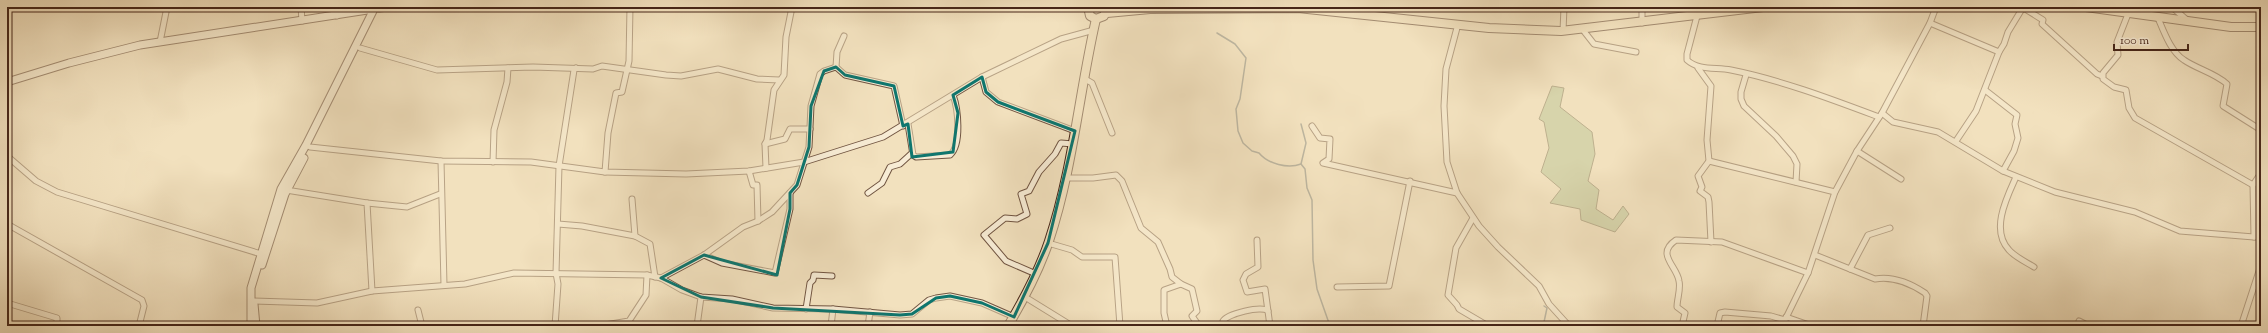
<svg xmlns="http://www.w3.org/2000/svg" width="2268" height="333" font-family="'Sorts Mill Goudy',serif">
<style>
.green{fill:#b7c394;stroke:#7e7456}
.lines{fill:none;stroke-linecap:round;stroke-linejoin:round}
.stream{stroke:#7c7f7b;stroke-width:1.5}
.street-casing{stroke:#715542;stroke-width:7}
.secondary-casing{stroke:#462619;stroke-width:9}
.primary-casing{stroke:#462619;stroke-width:10}
.street{stroke:#f7ecd5;stroke-width:5}
.secondary{stroke:#f7ecd5;stroke-width:7}
.primary{stroke:#f2e1be;stroke-width:8}
.marked{fill:none;stroke:#0f766e;stroke-width:3;stroke-linejoin:round}
</style>
<rect width="100%" height="100%" fill="#f2e1be"/>
<filter id="stains"><feTurbulence type="fractalNoise" baseFrequency=".005" numOctaves="4"/><feColorMatrix values="0 0 0 0 .2 0 0 0 0 .09 0 0 0 0 .02 0 0 0 .5 -.17"/></filter>
<radialGradient id="worn" r=".72"><stop offset=".6" stop-color="#630" stop-opacity="0"/><stop offset="1" stop-color="#630" stop-opacity=".3"/></radialGradient>
<!-- green -->
<polygon class="green" points="1552,86 1564,88 1560,107 1592,132 1595,154 1588,181 1599,190 1596,209 1613,220 1623,206 1629,214 1615,232 1581,220 1580,209 1550,203 1561,189 1541,172 1549,148 1544,122 1539,119"/>
<g class="lines">
<!-- stream -->
<g class="stream">
<path d="M1217,33L1235,44L1246,58L1240,99L1236,109L1238,131L1243,143L1252,151L1259,153C1268,164 1288,169 1301,164"/>
<polyline points="1301,124 1306,143 1301,164 1305,169 1307,188 1312,200 1313,260 1317,289 1330,326"/>
<polyline points="1539,326 1544,322 1547,308 1544,306"/>
</g>
<defs>
<g id="street">
<polyline points="301,7 302,21"/>
<polyline points="336,7 337,16"/>
<polyline points="1642,7 1642,23"/>
<polyline points="2022,7 2043,20 2042,24 2097,74 2102,76"/>
<polyline points="2172,7 2188,21"/>
<polyline points="2128,14 2117,42 2118,55 2103,73 2103,79 2114,87 2126,90 2129,108 2135,118 2253,185"/>
<path d="M1697,16L1687,54V60C1699,71 1716,67 1731,70C1781,80 1831,99 1879,117"/>
<path d="M2158,18C2164,32 2171,52 2184,60C2197,69 2215,73 2227,84L2223,106L2261,130"/>
<polyline points="1930,23 1999,52 1976,111 1956,141"/>
<polyline points="1458,24 1446,69 1444,106 1447,162 1457,193 1479,226 1498,247 1539,286 1549,304 1569,326"/>
<polyline points="1583,30 1594,44 1636,52"/>
<polyline points="1563,31 1564,7"/>
<polyline points="160,42 167,7"/>
<polyline points="360,48 437,70 533,67 593,69 602,66 666,75 681,76 718,69 757,79 779,80"/>
<polyline points="1999,52 2004,44 2008,32 2022,9"/>
<polyline points="836,67 837,52 844,36"/>
<polyline points="1698,68 1711,86 1707,140 1709,161 1698,176 1702,187 1700,191 1708,197 1709,202 1711,242"/>
<polyline points="1746,75 1741,92 1741,99 1744,106 1776,136 1793,156 1797,164 1796,182"/>
<polyline points="982,77 986,92 998,102 1075,131"/>
<polyline points="1085,79 1092,83 1112,133"/>
<polyline points="1985,90 2017,115 2015,124 2018,138 2014,151 2003,171"/>
<polyline points="1882,113 1893,122 1938,132 2003,171 2055,192 2135,212 2180,231 2254,237 2261,236"/>
<path d="M908,124L913,155L916,157L950,155C962,145 958,108 953,95"/>
<polyline points="1312,126 1320,138 1330,139 1329,159 1323,163 1457,193"/>
<polyline points="765,144 785,139 790,129 810,129"/>
<polyline points="310,147 441,161 531,162 605,172 686,174 749,171 804,162 883,137 982,77 1061,39 1094,30"/>
<polyline points="1857,151 1901,179"/>
<polyline points="7,156 36,181 57,192 261,254"/>
<polyline points="441,161 444,285"/>
<polyline points="1709,161 1835,192"/>
<polyline points="493,162 494,130 507,82 508,68"/>
<polyline points="766,168 765,144 767,140 774,90 784,75 786,37 792,7"/>
<polyline points="749,171 753,185 757,185 758,221"/>
<polyline points="605,172 608,133 616,93 622,92 629,61 630,7"/>
<path d="M2016,177C2007,197 1990,230 2009,250C2015,257 2026,262 2034,267"/>
<polyline points="1066,178 1093,178 1116,175 1122,181 1141,228 1158,242 1170,269 1172,277 1181,284"/>
<polyline points="286,190 367,203 372,291"/>
<polyline points="868,193 882,183 890,167 900,164 912,153"/>
<polyline points="632,199 635,236 650,244 655,277"/>
<polyline points="367,203 407,207 440,194"/>
<polyline points="1473,218 1456,248 1448,295 1457,305 1459,309 1488,326"/>
<polyline points="7,224 142,300 144,306 139,326"/>
<polyline points="558,224 582,226 635,236"/>
<polyline points="2254,237 2253,185 2261,173"/>
<polyline points="1257,240 1258,267 1246,274 1243,280 1247,292 1265,289 1270,326"/>
<polyline points="1048,243 1072,250 1082,257 1115,257 1120,326"/>
<polyline points="704,255 722,263 775,273 790,209 790,193"/>
<path d="M1815,255L1875,279C1892,276 1910,283 1925,293L1927,296L1923,326"/>
<polyline points="1850,269 1868,235 1890,228"/>
<polyline points="1036,274 1006,261 984,235 1005,218 1017,219 1027,214 1021,194 1029,191 1039,172 1055,154 1061,143 1073,144"/>
<polyline points="661,278 704,255 743,227 758,221 772,212 797,185 809,147 811,106 820,74 824,71 836,67 845,75 894,86 903,126"/>
<polyline points="1337,287 1389,286 1410,181"/>
<polyline points="1025,297 1072,326"/>
<polyline points="254,301 317,303 372,291 465,284 514,273 647,275 661,278 682,290 701,297 732,299 773,308 833,309 900,315 912,314 929,300 936,298 950,296 982,303 1014,317"/>
<polyline points="7,303 57,318 57,326"/>
<polyline points="806,309 810,283 813,280 814,275 832,276"/>
<polyline points="418,310 422,326"/>
<polyline points="1786,317 1812,326"/>
<polyline points="2079,321 2089,326"/>
<polyline points="555,326 558,284 556,273 559,166 574,70 576,68"/>
<polyline points="571,326 605,325 629,321 646,295 647,275"/>
<polyline points="697,326 701,297"/>
<polyline points="831,326 833,309"/>
<polyline points="868,326 870,312"/>
<polyline points="1167,326 1164,313 1164,290 1181,284 1192,289 1197,311 1192,316 1199,326"/>
<path d="M1224,326L1223,321C1227,314 1262,305 1268,311"/>
<path d="M1682,326L1685,313L1677,307C1677,299 1681,289 1679,281C1677,266 1655,254 1676,240L1722,242L1808,273"/>
<polyline points="1717,326 1720,313 1725,312 1771,316 1785,320"/>
<polyline points="1782,326 1808,273 1835,192 1857,151 1882,113 1930,23 1936,7"/>
<polyline points="2241,326 2261,265"/>
</g>
<g id="secondary">
<polyline points="379,8 388,7"/>
<polyline points="7,82 69,63 140,45 374,9"/>
<polyline points="262,265 285,194 304,158"/>
<polyline points="254,304 256,326"/>
<polyline points="251,326 251,288 281,189 306,145 375,7"/>
</g>
<g id="primary">
<polyline points="1088,7 1090,16 1096,19 1104,16 1107,7"/>
<polyline points="2086,7 2231,27 2261,27"/>
<polyline points="1107,13 1150,9 1298,8 1489,28 1561,31 1763,7"/>
<path d="M1008,326C1024,299 1039,271 1049,241C1073,169 1079,93 1096,19"/>
</g>
</defs>
<!-- street casing -->
<use href="#street" class="street-casing"/>
<!-- secondary casing -->
<use href="#secondary" class="secondary-casing"/>
<!-- primary casing -->
<use href="#primary" class="primary-casing"/>
<!-- street -->
<use href="#street" class="street"/>
<!-- secondary -->
<use href="#secondary" class="secondary"/>
<!-- primary -->
<use href="#primary" class="primary"/>
</g>
<!-- marked area -->
<path d="M0 0H2268V333H0ZM836,67L845,75L894,86L903,126L908,124L912,157L953,152L958,113L953,95L982,77L986,92L998,102L1075,131L1048,243L1014,317L982,303L950,296L936,298L912,314L900,315L773,308L701,297L661,278L704,255L777,275L790,209V193L797,185L809,147L811,106L824,71Z" fill="#f2e1be" fill-opacity=".55" fill-rule="evenodd"/>
<path class="marked" d="M836,67L845,75L894,86L903,126L908,124L912,157L953,152L958,113L953,95L982,77L986,92L998,102L1075,131L1048,243L1014,317L982,303L950,296L936,298L912,314L900,315L773,308L701,297L661,278L704,255L777,275L790,209V193L797,185L809,147L811,106L824,71Z"/>
<!-- margin -->
<rect width="2268" height="333" fill="none" stroke="#f2e1be" stroke-width="24"/>
<rect x="8" y="8" width="2252" height="317" fill="none" stroke="#462619" stroke-width="2"/>
<rect x="12" y="12" width="2244" height="309" fill="none" stroke="#462619"/>
<!-- scale -->
<path d="M2114 44v6h74v-6" fill="none" stroke="#462619" stroke-width="2"/>
<text x="2120" y="44" font-size="12" fill="#462619" stroke="#f7ecd5" stroke-width="3" paint-order="stroke">100 m</text>
<rect width="100%" height="100%" filter="url(#stains)"/>
<rect width="100%" height="100%" fill="url(#worn)"/>
</svg>
